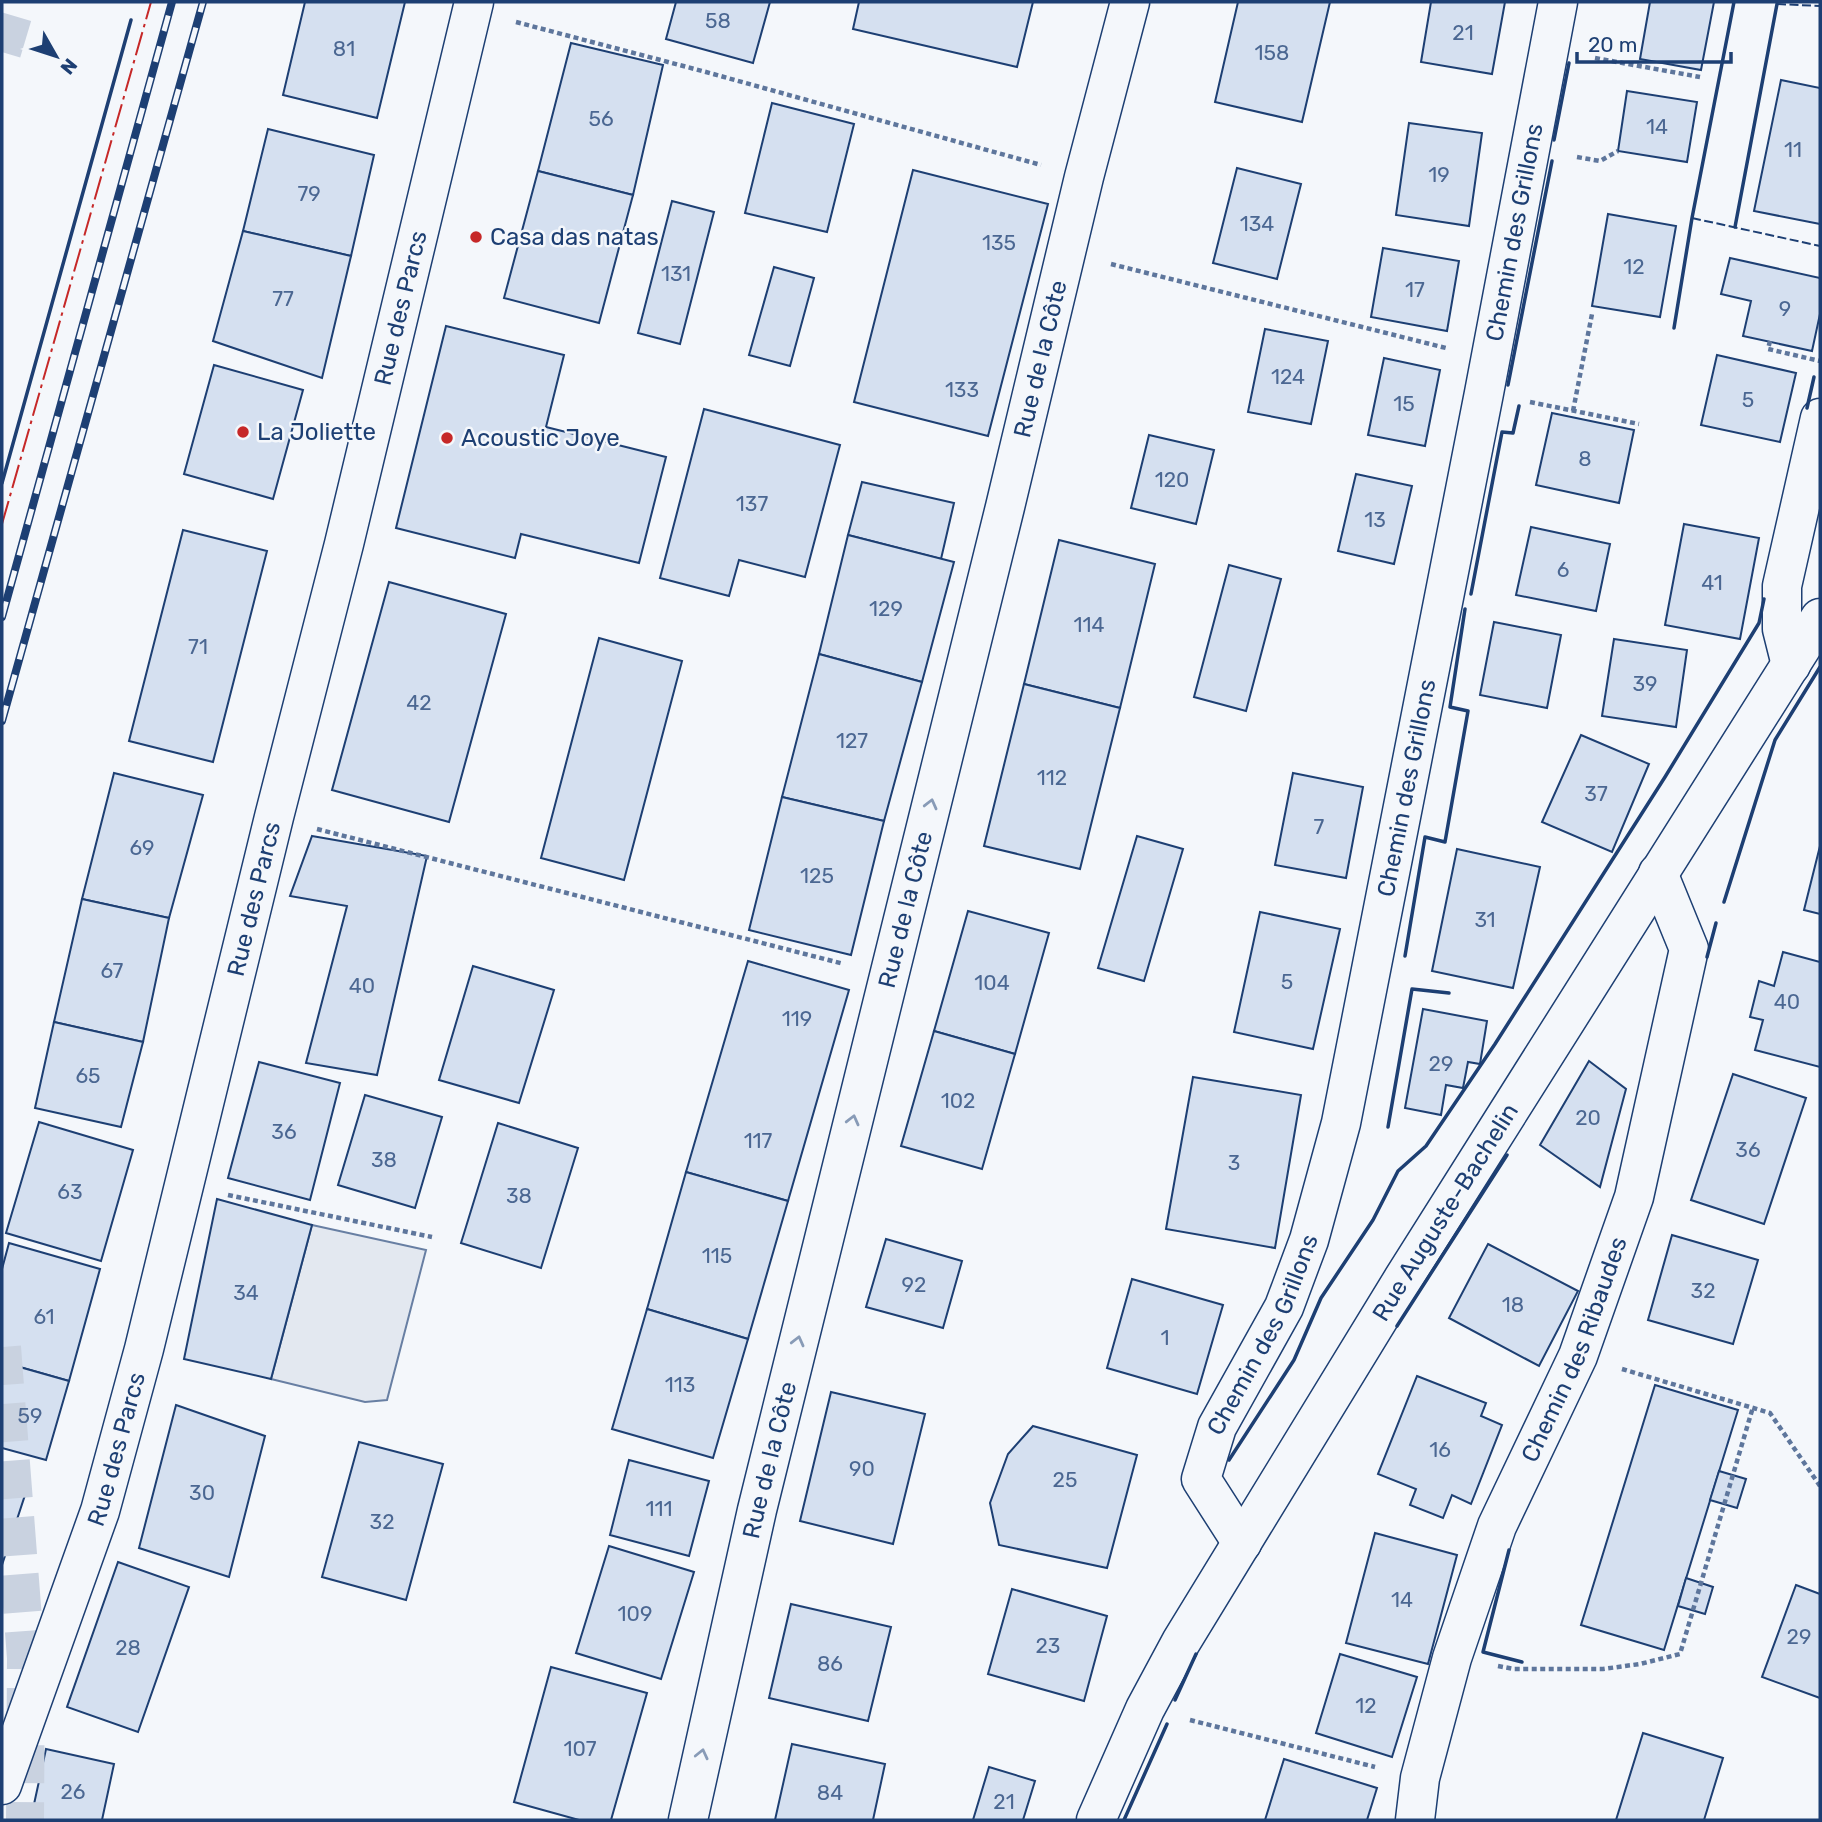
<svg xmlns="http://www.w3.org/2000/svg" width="1822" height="1822" font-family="Rubik,sans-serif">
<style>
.parking{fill:#e3e8f0;stroke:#687fa3;stroke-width:2}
.building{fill:#d5e0f0;stroke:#1d3f73;stroke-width:2}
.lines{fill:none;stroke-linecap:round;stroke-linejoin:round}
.highway-tunnel{stroke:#c9d2e0;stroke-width:38;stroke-dasharray:38 19;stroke-linecap:butt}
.minor-casing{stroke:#1d3f73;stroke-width:41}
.major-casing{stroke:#1d3f73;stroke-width:41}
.path{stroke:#5e769c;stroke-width:4.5;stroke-dasharray:5 3.5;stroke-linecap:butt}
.minor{stroke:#f4f7fb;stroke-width:38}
.major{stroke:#f4f7fb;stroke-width:38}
.rail-casing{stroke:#1d3f73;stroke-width:8}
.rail{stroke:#f4f7fb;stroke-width:5;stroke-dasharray:16;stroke-linecap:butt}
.fence{stroke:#1d3f73;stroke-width:2;stroke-dasharray:9 3.5;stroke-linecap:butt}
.wall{stroke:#1d3f73;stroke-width:3.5}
.power{stroke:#c62828;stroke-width:2;stroke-dasharray:24 5 3.5 5;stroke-linecap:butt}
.oneway{stroke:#889bb7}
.poi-dot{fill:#c62828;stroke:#f4f7fb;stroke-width:2.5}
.labels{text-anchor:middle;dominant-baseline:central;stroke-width:5;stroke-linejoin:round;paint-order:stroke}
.number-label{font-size:21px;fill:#4b6792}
.street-label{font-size:24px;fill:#1d3f73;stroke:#f4f7fb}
.poi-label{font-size:24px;fill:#1d3f73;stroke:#f4f7fb;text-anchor:start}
</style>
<rect width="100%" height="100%" fill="#f4f7fb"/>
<!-- parking -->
<polygon class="parking" points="312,1225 426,1250 387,1400 365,1402 271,1379"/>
<!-- building -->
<g class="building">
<polygon points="305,2 405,2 377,118 283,95"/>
<polygon points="676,2 770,2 753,63 666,39"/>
<polygon points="859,2 1033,2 1017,67 853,29"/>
<polygon points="1238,2 1330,2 1302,122 1215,102"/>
<polygon points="1431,2 1505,2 1492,74 1421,62"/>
<polygon points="1650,2 1714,2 1701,70 1640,59"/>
<polygon points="571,43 663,65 633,195 538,171"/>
<polygon points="1781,80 1820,88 1820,224 1754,211"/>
<polygon points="1627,91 1697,102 1687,162 1618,151"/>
<polygon points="772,103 854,124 827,232 745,213"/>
<polygon points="1409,123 1482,133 1469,226 1396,215"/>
<polygon points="268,129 374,155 351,256 243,231"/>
<polygon points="1237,168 1301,184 1277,279 1213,263"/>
<polygon points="913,170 1048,204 988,436 854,402"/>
<polygon points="538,171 633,195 599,323 504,298"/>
<polygon points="672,201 714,212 680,344 638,333"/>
<polygon points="1608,214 1676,226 1660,317 1592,306"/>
<polygon points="243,231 351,256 322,378 213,341"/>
<polygon points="1383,248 1459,261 1447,331 1371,317"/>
<polygon points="1730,258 1820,278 1820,314 1812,351 1743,336 1751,301 1721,294"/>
<polygon points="774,267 814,278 790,366 749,355"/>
<polygon points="446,326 564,355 546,427 666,457 639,563 521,534 515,558 396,528"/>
<polygon points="1265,329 1328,341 1311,424 1248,412"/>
<polygon points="1717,355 1796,373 1780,442 1701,425"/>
<polygon points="1384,358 1440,370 1425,446 1368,435"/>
<polygon points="214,365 303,390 273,499 184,474"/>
<polygon points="704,409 840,445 805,577 739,560 729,596 660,578"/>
<polygon points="1552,413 1634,430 1619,503 1536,485"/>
<polygon points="1149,435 1214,450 1196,524 1131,508"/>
<polygon points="1356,474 1412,486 1394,564 1338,551"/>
<polygon points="862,482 954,503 941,559 848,535"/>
<polygon points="1684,524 1759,538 1740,639 1665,625"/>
<polygon points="1531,527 1610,544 1596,611 1516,595"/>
<polygon points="183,530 267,551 213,762 129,741"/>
<polygon points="848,535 954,562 922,682 819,654"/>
<polygon points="1059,540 1155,564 1120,708 1024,684"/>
<polygon points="1229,565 1281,579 1246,711 1194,697"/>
<polygon points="389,582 506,614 449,822 332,790"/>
<polygon points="1494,622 1561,635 1547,708 1480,695"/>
<polygon points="599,638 682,661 624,880 541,858"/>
<polygon points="1614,639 1687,650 1676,727 1602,716"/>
<polygon points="819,654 922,682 884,821 782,797"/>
<polygon points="1024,684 1120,708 1080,869 984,846"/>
<polygon points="1581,735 1649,764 1612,852 1542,822"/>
<polygon points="114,773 203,795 169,918 82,899"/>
<polygon points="1293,773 1363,787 1346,878 1275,865"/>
<polygon points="782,797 884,821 851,955 749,930"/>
<polygon points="312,836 427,856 377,1075 306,1063 347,906 290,896"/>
<polygon points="1137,836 1183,849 1144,981 1098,968"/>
<polygon points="1820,846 1820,914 1804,910"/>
<polygon points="1457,849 1540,867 1513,988 1432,971"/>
<polygon points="82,899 169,918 143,1042 54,1022"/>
<polygon points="968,911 1049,933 1015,1054 934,1031"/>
<polygon points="1260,912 1340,929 1313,1049 1234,1032"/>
<polygon points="1783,952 1820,962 1820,1067 1755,1050 1763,1020 1750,1017 1759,981 1774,986"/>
<polygon points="748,961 849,990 788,1201 686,1172"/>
<polygon points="473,966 554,990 519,1103 439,1080"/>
<polygon points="1423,1009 1487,1021 1480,1064 1468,1062 1463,1088 1446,1085 1441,1115 1405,1108"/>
<polygon points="54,1022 143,1042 121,1127 35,1108"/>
<polygon points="934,1031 1015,1054 982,1169 901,1146"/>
<polygon points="1589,1061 1626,1089 1600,1187 1540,1145"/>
<polygon points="259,1062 340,1083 310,1200 228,1178"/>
<polygon points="1733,1074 1806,1098 1764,1224 1691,1200"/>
<polygon points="1193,1077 1301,1095 1275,1248 1166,1229"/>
<polygon points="365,1095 442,1117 415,1208 338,1185"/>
<polygon points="39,1122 133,1150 101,1261 6,1233"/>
<polygon points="498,1123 578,1148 541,1268 461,1243"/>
<polygon points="686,1172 788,1201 748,1339 647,1309"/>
<polygon points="217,1199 312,1225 271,1379 184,1359"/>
<polygon points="1672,1235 1758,1260 1733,1344 1648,1320"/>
<polygon points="886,1239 962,1261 943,1328 866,1307"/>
<polygon points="9,1243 100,1269 69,1381 2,1362 2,1269"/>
<polygon points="1488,1244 1578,1291 1539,1366 1449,1318"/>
<polygon points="1132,1279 1223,1305 1197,1394 1107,1368"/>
<polygon points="647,1309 748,1339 713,1458 612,1429"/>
<polygon points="2,1362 69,1381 46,1460 2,1448"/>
<polygon points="1417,1376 1486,1403 1481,1416 1502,1425 1471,1504 1452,1495 1443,1518 1410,1505 1416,1489 1378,1474"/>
<polygon points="1655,1385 1738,1410 1664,1650 1581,1625"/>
<polygon points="831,1392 925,1414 893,1544 800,1521"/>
<polygon points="176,1405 265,1436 229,1577 139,1548"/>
<polygon points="1033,1426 1137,1455 1107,1568 999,1545 990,1503 1008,1454"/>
<polygon points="359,1442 443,1464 406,1600 322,1577"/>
<polygon points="629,1460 709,1481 689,1556 610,1535"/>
<polygon points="1719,1471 1746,1479 1737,1508 1710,1500"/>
<polygon points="2,1487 25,1495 2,1565"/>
<polygon points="1375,1533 1457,1555 1428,1664 1346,1643"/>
<polygon points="609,1546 694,1572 661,1679 576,1653"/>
<polygon points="118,1562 189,1587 138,1732 67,1707"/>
<polygon points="1686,1578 1713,1587 1705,1614 1678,1606"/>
<polygon points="1796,1585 1820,1594 1820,1698 1762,1677"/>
<polygon points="1012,1589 1107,1616 1084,1701 988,1674"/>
<polygon points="791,1604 891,1627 868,1721 769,1698"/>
<polygon points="1340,1654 1417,1677 1392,1757 1316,1733"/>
<polygon points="551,1667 647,1693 611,1820 579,1820 514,1802"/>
<polygon points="1643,1733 1723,1758 1704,1820 1616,1820"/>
<polygon points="792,1744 885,1764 873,1820 775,1820"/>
<polygon points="46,1749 114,1764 102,1820 44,1820 31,1818"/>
<polygon points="1284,1759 1377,1788 1367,1820 1265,1820"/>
<polygon points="989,1767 1035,1781 1023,1820 973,1820"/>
</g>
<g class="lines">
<!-- highway-tunnel -->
<g class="highway-tunnel">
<polyline points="2,52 17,2"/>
<polyline points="2,1347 26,1658 25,1820"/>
</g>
<defs>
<g id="minor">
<polyline points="1791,665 1782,629 1782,586 1820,418"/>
<path id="s1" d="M1242,1543L1201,1479L1217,1427L1284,1307L1309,1240L1341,1123L1484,393L1558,2"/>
<path id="s2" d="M688,1820L757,1510L1005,507L1084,177L1130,2"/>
<path id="s3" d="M1096,1820L1145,1709L1181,1642L1403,1279L1820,618"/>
<path id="s4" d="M1415,1820L1420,1778L1452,1658L1497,1526L1578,1356L1634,1197L1689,949L1658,873"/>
</g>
<g id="major">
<path id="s5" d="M2,1785L100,1511L144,1349L274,817L344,544L474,2"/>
</g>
</defs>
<!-- minor casing -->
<use href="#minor" class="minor-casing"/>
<!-- major casing -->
<use href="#major" class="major-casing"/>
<!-- path -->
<g class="path">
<polyline points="516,22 706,72 1041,165"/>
<polyline points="1595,58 1700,77"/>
<polyline points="1577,157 1600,161 1618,151"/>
<polyline points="1111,264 1446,348"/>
<polyline points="1770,341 1768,349 1820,361"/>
<polyline points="1530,402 1639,424"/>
<polyline points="1573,411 1592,314"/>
<polyline points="317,829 844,964"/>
<polyline points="228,1195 432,1237"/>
<polyline points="1622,1369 1770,1413 1820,1486"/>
<polyline points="1498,1666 1514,1669 1603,1669 1640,1664 1680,1654 1753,1407"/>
<polyline points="1190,1720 1375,1767"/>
</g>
<!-- minor -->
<use href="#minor" class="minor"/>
<!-- major -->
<use href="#major" class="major"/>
<defs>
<g id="rail">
<polyline points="2,617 172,2"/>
<polyline points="2,721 203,2"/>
</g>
</defs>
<!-- rail casing -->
<use href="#rail" class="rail-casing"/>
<!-- rail -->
<use href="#rail" class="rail"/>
<!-- fence -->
<g class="fence">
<polyline points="1777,4 1820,6"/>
<polyline points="1692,218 1820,246"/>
</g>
<!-- wall -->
<g class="wall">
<polyline points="1554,140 1569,63"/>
<polyline points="1735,227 1777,4"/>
<polyline points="1674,328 1692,218 1734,2"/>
<polyline points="1508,385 1552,161"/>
<polyline points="1807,408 1814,377"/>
<polyline points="2,483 131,20"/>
<polyline points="1471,594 1502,432 1513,433 1519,406"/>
<polyline points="1724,902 1775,740 1820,667"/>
<polyline points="1405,956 1425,837 1445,842 1468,711 1450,707 1465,609"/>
<polyline points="1707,957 1716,923"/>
<polyline points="1388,1127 1412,989 1449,993"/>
<polyline points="1397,1326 1507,1155"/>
<polyline points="1229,1460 1294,1360 1321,1298 1373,1220 1398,1171 1426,1146 1495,1044 1665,777 1759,623 1764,599"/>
<polyline points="1509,1550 1483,1652 1522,1662"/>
<polyline points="1175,1700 1196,1654"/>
<polyline points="1124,1820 1167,1724"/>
</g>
<!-- power -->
<polyline class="power" points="2,524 151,2"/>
</g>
<!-- one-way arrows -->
<defs><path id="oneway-chevron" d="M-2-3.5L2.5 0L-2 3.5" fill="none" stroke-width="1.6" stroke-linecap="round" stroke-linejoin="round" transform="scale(1.75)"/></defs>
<g class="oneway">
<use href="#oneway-chevron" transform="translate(931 804) rotate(-76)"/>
<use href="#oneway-chevron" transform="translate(853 1120) rotate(-76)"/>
<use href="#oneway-chevron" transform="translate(798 1341) rotate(-76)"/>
<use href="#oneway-chevron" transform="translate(702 1754) rotate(-77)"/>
</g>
<!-- markers -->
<g class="poi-dot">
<circle cx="476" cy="237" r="7"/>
<circle cx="243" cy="432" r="7"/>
<circle cx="447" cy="438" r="7"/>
</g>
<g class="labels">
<!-- number labels -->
<g class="number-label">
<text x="718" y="20">58</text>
<text x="1463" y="32">21</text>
<text x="344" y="48">81</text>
<text x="1272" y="52">158</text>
<text x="601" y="118">56</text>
<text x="1657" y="126">14</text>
<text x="1793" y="149">11</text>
<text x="1439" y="174">19</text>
<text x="309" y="193">79</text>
<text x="1257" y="223">134</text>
<text x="999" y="242">135</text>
<text x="1634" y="266">12</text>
<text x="676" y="273">131</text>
<text x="1415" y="289">17</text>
<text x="283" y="298">77</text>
<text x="1785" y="308">9</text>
<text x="1288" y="376">124</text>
<text x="962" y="389">133</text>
<text x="1748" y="399">5</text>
<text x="1404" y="403">15</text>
<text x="1585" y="458">8</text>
<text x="1172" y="479">120</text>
<text x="752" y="503">137</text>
<text x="1375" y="519">13</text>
<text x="1563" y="569">6</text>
<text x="1712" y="582">41</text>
<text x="886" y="608">129</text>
<text x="1089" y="624">114</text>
<text x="198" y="646">71</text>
<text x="1645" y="683">39</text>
<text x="419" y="702">42</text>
<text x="852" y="740">127</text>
<text x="1052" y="777">112</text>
<text x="1596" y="793">37</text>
<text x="1319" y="826">7</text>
<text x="142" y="847">69</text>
<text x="817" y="875">125</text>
<text x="1485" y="919">31</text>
<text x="112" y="970">67</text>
<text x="1287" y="981">5</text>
<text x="992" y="982">104</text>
<text x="362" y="985">40</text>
<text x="1787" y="1001">40</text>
<text x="797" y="1018">119</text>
<text x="1441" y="1063">29</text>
<text x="88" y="1075">65</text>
<text x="958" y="1100">102</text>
<text x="1588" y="1117">20</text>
<text x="284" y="1131">36</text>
<text x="758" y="1140">117</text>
<text x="1748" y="1149">36</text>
<text x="384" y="1159">38</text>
<text x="1234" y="1162">3</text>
<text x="70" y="1191">63</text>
<text x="519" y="1195">38</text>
<text x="717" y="1255">115</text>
<text x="914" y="1284">92</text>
<text x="1703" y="1290">32</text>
<text x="246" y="1292">34</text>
<text x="1513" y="1304">18</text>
<text x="44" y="1316">61</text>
<text x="1165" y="1337">1</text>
<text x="680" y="1384">113</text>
<text x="30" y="1415">59</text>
<text x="1440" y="1449">16</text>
<text x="862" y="1468">90</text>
<text x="1065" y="1479">25</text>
<text x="202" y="1492">30</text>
<text x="659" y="1508">111</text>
<text x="382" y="1521">32</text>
<text x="1402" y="1599">14</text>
<text x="635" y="1613">109</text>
<text x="1799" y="1636">29</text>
<text x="1048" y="1645">23</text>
<text x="128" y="1647">28</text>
<text x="830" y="1663">86</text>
<text x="1366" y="1705">12</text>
<text x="580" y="1748">107</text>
<text x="73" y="1791">26</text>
<text x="830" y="1792">84</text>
<text x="1004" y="1801">21</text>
</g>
<!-- street labels -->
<g class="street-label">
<text stroke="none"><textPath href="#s1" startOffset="1368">Chemin des Grillons</textPath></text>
<text stroke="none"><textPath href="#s5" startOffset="1531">Rue des Parcs</textPath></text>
<text stroke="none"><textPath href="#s2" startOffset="1503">Rue de la Côte</textPath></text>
<text stroke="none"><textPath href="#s1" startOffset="802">Chemin des Grillons</textPath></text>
<text stroke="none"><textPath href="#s5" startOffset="922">Rue des Parcs</textPath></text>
<text stroke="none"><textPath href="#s2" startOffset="936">Rue de la Côte</textPath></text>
<text stroke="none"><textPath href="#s3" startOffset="702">Rue Auguste-Bachelin</textPath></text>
<text stroke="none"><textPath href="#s1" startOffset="234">Chemin des Grillons</textPath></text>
<text stroke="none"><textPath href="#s4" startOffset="499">Chemin des Ribaudes</textPath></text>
<text stroke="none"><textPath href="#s5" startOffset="355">Rue des Parcs</textPath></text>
<text stroke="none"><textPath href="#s2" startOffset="369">Rue de la Côte</textPath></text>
</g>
<!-- poi labels -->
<g class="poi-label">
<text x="490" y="237">Casa das natas</text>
<text x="257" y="432">La Joliette</text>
<text x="461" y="438">Acoustic Joye</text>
</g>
</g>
<!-- border -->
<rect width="1822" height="1822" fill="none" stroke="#1d3f73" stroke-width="7"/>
<!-- north arrow -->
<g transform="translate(56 56) rotate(129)" stroke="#f4f7fb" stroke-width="5" paint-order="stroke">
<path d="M0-5L12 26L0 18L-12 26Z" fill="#1d3f73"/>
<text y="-10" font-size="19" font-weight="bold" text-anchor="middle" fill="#1d3f73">N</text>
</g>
<!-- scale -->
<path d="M1577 52v10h154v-10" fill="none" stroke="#1d3f73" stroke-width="3.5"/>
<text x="1588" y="52" font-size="21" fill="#1d3f73" stroke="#f4f7fb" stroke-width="5" paint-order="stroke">20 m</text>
</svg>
